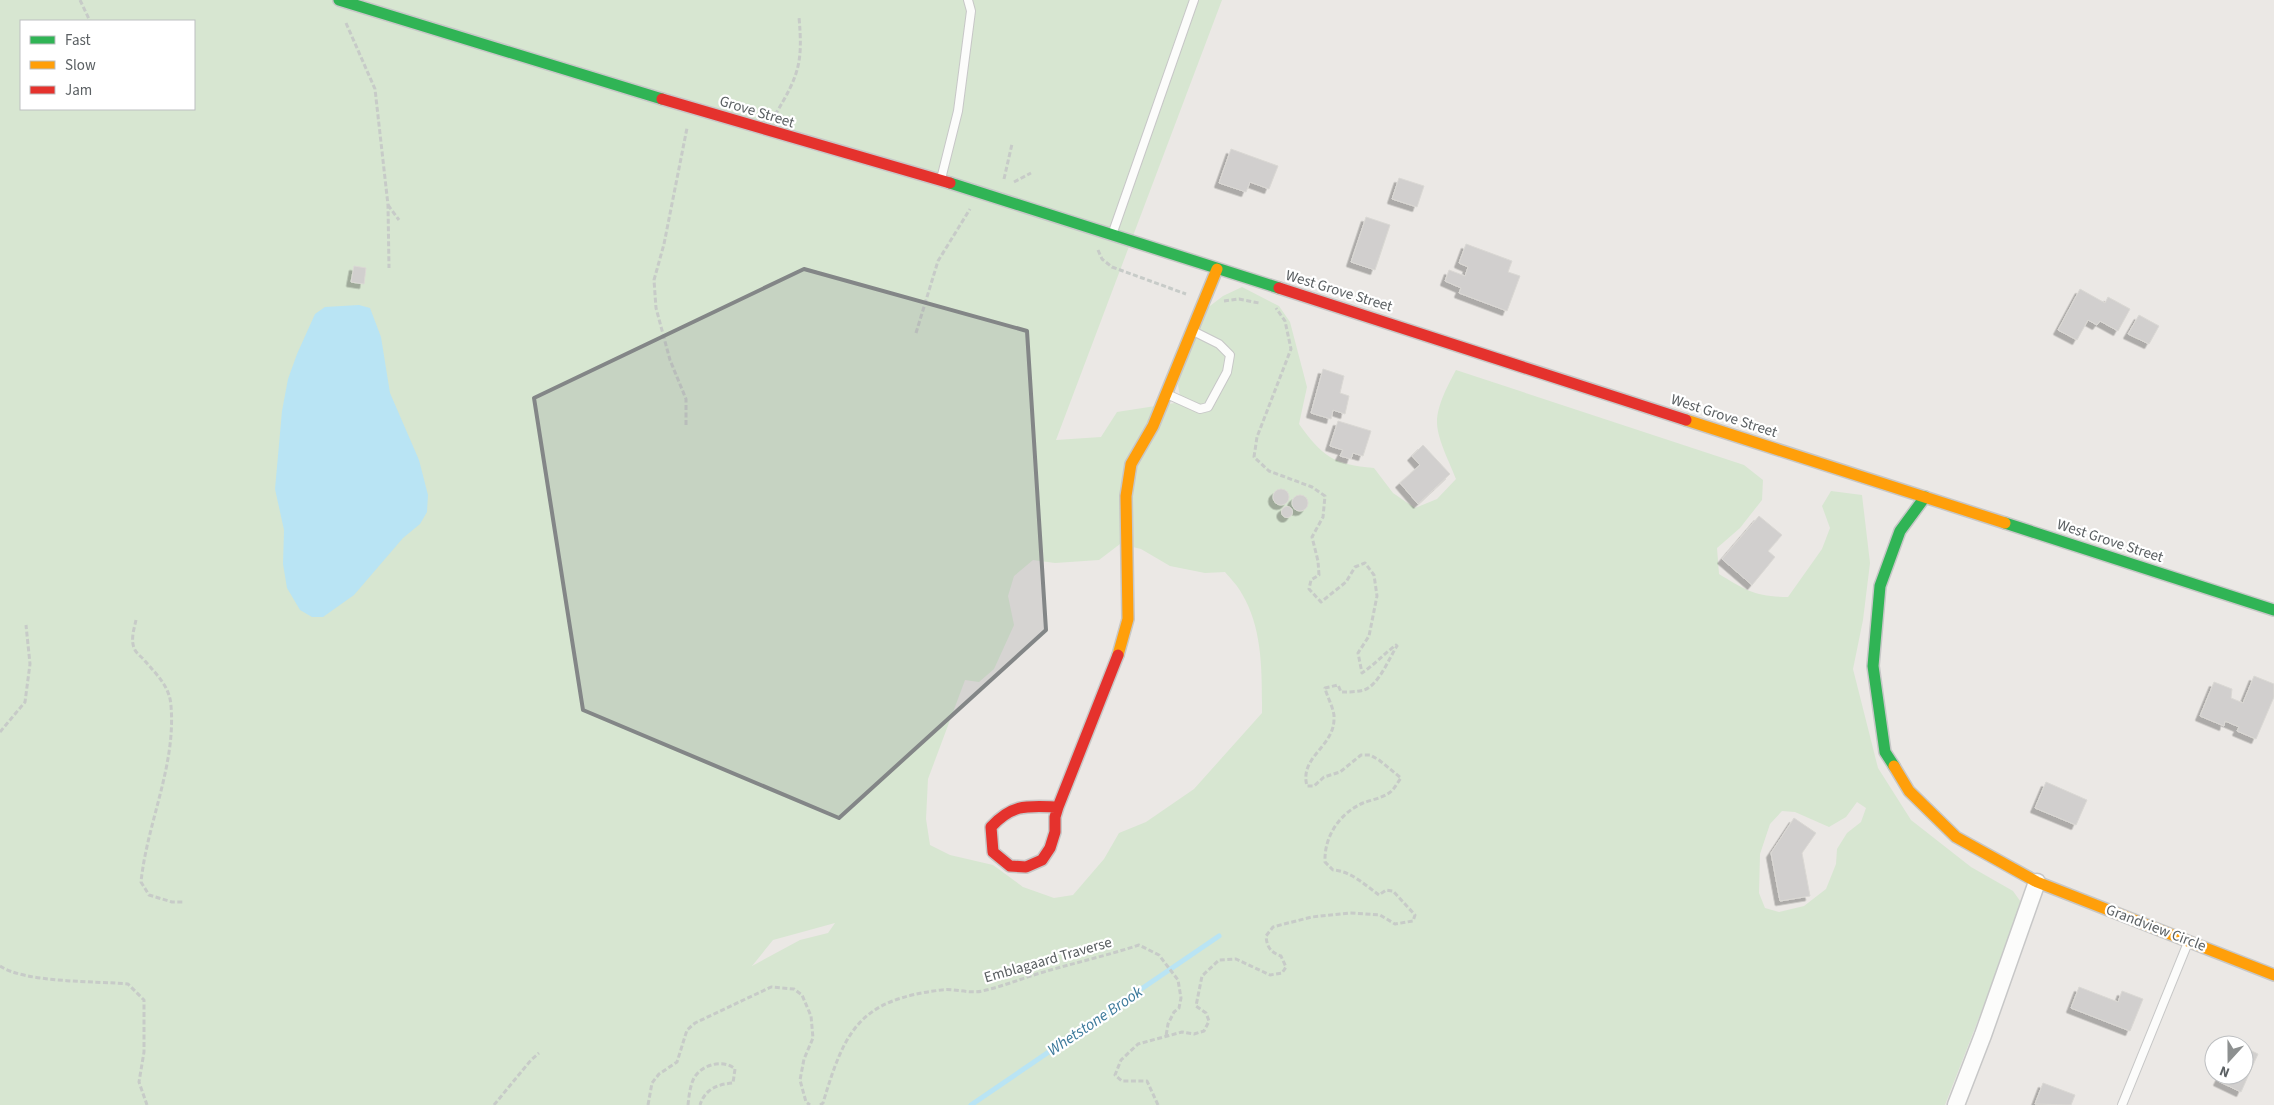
<svg xmlns="http://www.w3.org/2000/svg" width="2274" height="1105" font-family="'Source Sans 3',sans-serif">
<style>
.green{fill:#d7e6d1;fill-rule:evenodd}
.water{fill:#b9e4f4}
.lines{fill:none;stroke-linecap:round;stroke-linejoin:round}
.stream{stroke:#b9e4f4;stroke-width:5}
.building{fill:#d1cfce;stroke:#dad8d4;filter:url(#shadow)}
.lane-casing{stroke:#c7c7c7;stroke-width:10}
.street-casing{stroke:#c7c7c7;stroke-width:19}
.fast-casing{stroke:#c7c7c7;stroke-width:14}
.slow-casing{stroke:#c7c7c7;stroke-width:14}
.jam-casing{stroke:#c7c7c7;stroke-width:14}
.path{stroke:#c7cbc8;stroke-width:3;stroke-dasharray:5 2.5;stroke-linecap:butt}
.lane{stroke:#fcfcfb;stroke-width:8}
.street{stroke:#fcfcfb;stroke-width:16}
.fast{stroke:#30b455;stroke-width:11}
.slow{stroke:#ff9f0a;stroke-width:11}
.jam{stroke:#e5322d;stroke-width:11}
.marked{fill:#838687;fill-opacity:0.2;stroke:#838687;stroke-width:4;stroke-linejoin:round}
.labels{text-anchor:middle;dominant-baseline:central;stroke-width:4.5;stroke-linejoin:round;paint-order:stroke}
.street-label{font-size:15px;fill:#5b6063;stroke:#fff}
.water-label{font-size:16px;font-style:italic;fill:#3d7a9b;stroke:#fff}
</style>
<defs>
<filter id="shadow"><feDropShadow dx="-4.5" dy="4.5" stdDeviation="0" flood-color="#0004"/></filter>
</defs>
<rect width="100%" height="100%" fill="#ebe8e5"/>
<!-- green -->
<path class="green" d="M0,0H1222L1056,440L1101,437L1117,412L1181,402L1178,385L1193,319L1223,296L1242,287L1279,306L1290,322L1307,387L1299,424C1322,456 1334,465 1374,468L1393,493L1415,508L1437,499L1456,479C1450,463 1437,439 1437,422C1437,405 1449,383 1456,370L1744,465L1763,480L1762,500L1740,528L1717,548L1719,574C1745,590 1756,597 1788,597L1822,549L1830,528L1822,506L1831,491L1862,495L1870,563L1863,620L1853,669L1878,768L1911,820L1971,867L2013,891L2023,905L1945,1105H0ZM21,21H194V109H21ZM1120,544L1141,549L1170,566L1205,573L1225,572C1231,579 1238,586 1242,594C1263,629 1262,673 1262,713L1194,789L1146,822L1119,833L1104,859L1073,895L1054,898L1023,887L993,865L950,855L930,845L926,819L928,779L965,680L979,682L994,669L1014,625L1008,596L1014,576L1033,560L1055,563L1099,560ZM1857,802L1866,808L1861,822L1847,833L1837,849L1836,864L1826,889L1804,906L1779,912L1765,908L1759,893L1760,854L1770,824L1782,811L1795,812L1829,827L1846,817ZM835,923L828,933L800,940L752,966L773,940Z"/>
<!-- water -->
<polygon class="water" points="359,305 370,308 381,337 390,393 419,460 428,495 427,512 420,524 403,538 354,595 323,617 312,617 300,610 287,588 283,564 284,530 275,489 282,411 288,379 297,354 315,314 325,307"/>
<g class="lines">
<!-- stream -->
<polyline class="stream" points="971,1105 1219,936"/>
</g>
<!-- building -->
<g class="building">
<polygon points="1231,149 1278,166 1269,189 1250,182 1246,192 1219,183"/>
<polygon points="1399,178 1424,186 1417,207 1392,199"/>
<polygon points="1366,217 1390,225 1375,270 1351,262"/>
<polygon points="1466,244 1512,261 1508,272 1520,276 1507,311 1459,293 1461,288 1445,281 1449,270 1465,276 1468,267 1459,263"/>
<polygon points="354,266 366,268 364,284 351,282"/>
<polygon points="2080,289 2105,303 2108,297 2130,309 2118,331 2100,321 2097,325 2088,320 2077,340 2058,330"/>
<polygon points="2139,315 2159,326 2149,344 2128,334"/>
<polygon points="1323,369 1344,376 1340,393 1349,396 1345,414 1333,410 1331,419 1311,413"/>
<polygon points="1338,421 1371,431 1363,456 1353,453 1351,459 1340,456 1343,450 1330,446"/>
<polygon points="1423,445 1450,474 1418,504 1400,483 1420,465 1412,456"/>
<circle cx="1281" cy="497" r="8"/>
<circle cx="1300" cy="503" r="8"/>
<circle cx="1287" cy="512" r="5.5"/>
<polygon points="1759,516 1782,535 1768,551 1775,557 1752,585 1722,559"/>
<polygon points="2254,676 2274,684 2274,697 2256,739 2237,731 2239,727 2225,721 2224,726 2200,716 2214,682 2232,689 2231,698 2243,703"/>
<polygon points="2046,782 2087,800 2076,825 2035,808"/>
<polygon points="1794,818 1816,833 1802,853 1810,896 1780,901 1771,853"/>
<polygon points="2079,987 2118,1002 2122,991 2143,999 2130,1031 2071,1008"/>
<polygon points="2244,1047 2258,1054 2241,1092 2218,1081 2221,1075 2244,1075"/>
<polygon points="2043,1083 2075,1095 2071,1105 2035,1104"/>
</g>
<g class="lines">
<defs>
<g id="lane">
<polyline points="941,179 958,111 971,11 968,0"/>
<polyline points="1113,232 1194,0"/>
<polyline points="1169,395 1200,409 1208,407 1227,372 1230,355 1219,344 1193,331"/>
<polyline points="2122,1105 2187,945"/>
</g>
<polyline id="street" points="1956,1105 1983,1035 2037,882"/>
<g id="fast">
<polyline points="339,0 662,99"/>
<polyline points="950,183 1279,288"/>
<polyline points="2005,523 2274,610"/>
<polyline points="1894,766 1885,752 1873,666 1880,586 1900,531 1925,497"/>
</g>
<g id="slow">
<polyline points="1686,420 2005,523"/>
<polyline points="1118,655 1128,619 1126,496 1131,464 1153,426 1217,269"/>
<polyline points="1894,766 1909,791 1956,837 2037,882 2274,975"/>
</g>
<g id="jam">
<polyline points="662,99 950,183"/>
<polyline points="1279,288 1686,420"/>
<path d="M1058,807C1028,806 1013,803 991,827L993,852L1010,866L1026,867L1042,860L1050,848L1055,832V817L1058,807L1118,655"/>
</g>
</defs>
<!-- lane casing -->
<use href="#lane" class="lane-casing"/>
<!-- street casing -->
<use href="#street" class="street-casing"/>
<!-- fast casing -->
<use href="#fast" class="fast-casing"/>
<!-- slow casing -->
<use href="#slow" class="slow-casing"/>
<!-- jam casing -->
<use href="#jam" class="jam-casing"/>
<!-- path -->
<g class="path">
<polyline points="80,0 90,21"/>
<polyline points="346,23 375,89 388,205 389,268"/>
<path d="M775,115C799,75 803,63 799,17"/>
<polyline points="1004,179 1012,144"/>
<polyline points="1014,182 1031,173"/>
<polyline points="388,205 399,220"/>
<polyline points="1098,250 1102,259 1112,267 1186,294"/>
<polyline points="1224,301 1239,299 1259,303"/>
<polyline points="916,333 938,261 970,209"/>
<polyline points="686,425 686,399 670,360 656,308 654,280 664,244 687,128"/>
<path d="M136,620C134,629 130,641 135,650C137,654 143,658 145,661C157,675 170,687 171,706C176,766 147,823 141,882L149,895L172,902H183"/>
<polyline points="0,732 25,702 30,664 26,625"/>
<path d="M0,966C25,983 96,981 128,984L144,1000V1052L139,1082L147,1105"/>
<polyline points="494,1105 531,1060 539,1053"/>
<polyline points="648,1105 652,1083 659,1074 677,1062 687,1030 695,1023 771,987 794,989 802,995 811,1016 813,1038 804,1059 800,1080 806,1102 810,1105"/>
<path d="M688,1105C689,1096 690,1086 694,1078C702,1064 724,1059 735,1069L733,1083C718,1084 705,1089 700,1105"/>
<path d="M820,1105L823,1103C845,1029 860,1000 941,990C954,988 969,994 982,991C1005,986 1025,977 1047,971C1078,962 1109,955 1139,945L1159,955L1178,980L1181,998L1179,1008L1174,1012L1168,1024L1166,1036"/>
<path d="M1158,1105L1147,1081H1122L1115,1075L1121,1060L1138,1044L1182,1032L1194,1034L1204,1031L1209,1021L1206,1013L1196,1006L1202,976L1219,960L1236,959L1270,975L1282,973L1286,967L1281,956C1270,952 1267,947 1266,936L1273,927L1284,924L1312,917L1350,913L1380,915L1395,924L1413,921L1415,915L1393,891L1386,890L1379,895C1365,885 1351,871 1333,870L1325,862C1324,836 1340,813 1363,803C1371,800 1382,798 1389,793C1394,790 1397,783 1401,778L1379,760L1370,755H1361L1340,772L1324,777L1314,786H1307C1299,757 1334,747 1334,719C1335,710 1327,697 1325,688L1338,685L1341,692C1348,692 1357,692 1364,690C1379,685 1389,658 1397,646L1396,645C1384,654 1374,665 1362,673L1358,653L1369,636L1377,596L1374,575L1365,563L1355,567L1346,582L1321,602L1309,589L1311,580L1319,575L1318,561L1312,537L1323,517L1325,496L1312,487L1269,471L1254,457L1257,437L1291,349L1285,321L1276,308"/>
</g>
<!-- lane -->
<use href="#lane" class="lane"/>
<!-- street -->
<use href="#street" class="street"/>
<!-- fast -->
<use href="#fast" class="fast"/>
<!-- slow -->
<use href="#slow" class="slow"/>
<!-- jam -->
<use href="#jam" class="jam"/>
</g>
<!-- marked area -->
<path class="marked" d="M804,269L1027,331L1046,630L839,818L583,710L534,398Z"/>
<g class="labels">
<!-- street labels -->
<g class="street-label">
<text transform="translate(757 112) rotate(17)">Grove Street</text>
<text transform="translate(1339 291) rotate(17)">West Grove Street</text>
<text transform="translate(1724 416) rotate(18)">West Grove Street</text>
<text transform="translate(2110 541) rotate(18)">West Grove Street</text>
<text transform="translate(2156 928) rotate(21)">Grandview Circle</text>
<text transform="translate(1048 960) rotate(-16)">Emblagaard Traverse</text>
</g>
<!-- water labels -->
<g class="water-label">
<text transform="translate(1095 1021) rotate(-34)">Whetstone Brook</text>
</g>
</g>
<!-- legend -->
<rect x="20" y="20" width="175" height="90" fill="#ffffff" stroke="#bdbfc1"/>
<rect x="30" y="36" width="25" height="8" fill="#30b455" stroke="#bdbfc1"/>
<text x="65" y="45" font-size="15" fill="#5b6063">Fast</text>
<rect x="30" y="61" width="25" height="8" fill="#ff9f0a" stroke="#bdbfc1"/>
<text x="65" y="70" font-size="15" fill="#5b6063">Slow</text>
<rect x="30" y="86" width="25" height="8" fill="#e5322d" stroke="#bdbfc1"/>
<text x="65" y="95" font-size="15" fill="#5b6063">Jam</text>
<!-- north arrow -->
<g transform="translate(2229 1060) rotate(201)"><circle r="24" fill="#ffffff" stroke="#bdbfc1"/>
<path d="M0-4L9 19L0 12L-9 19Z" fill="#8d9090"/>
<text y="-8" font-size="14" font-weight="bold" text-anchor="middle" fill="#5b6063">N</text>
</g>
</svg>
